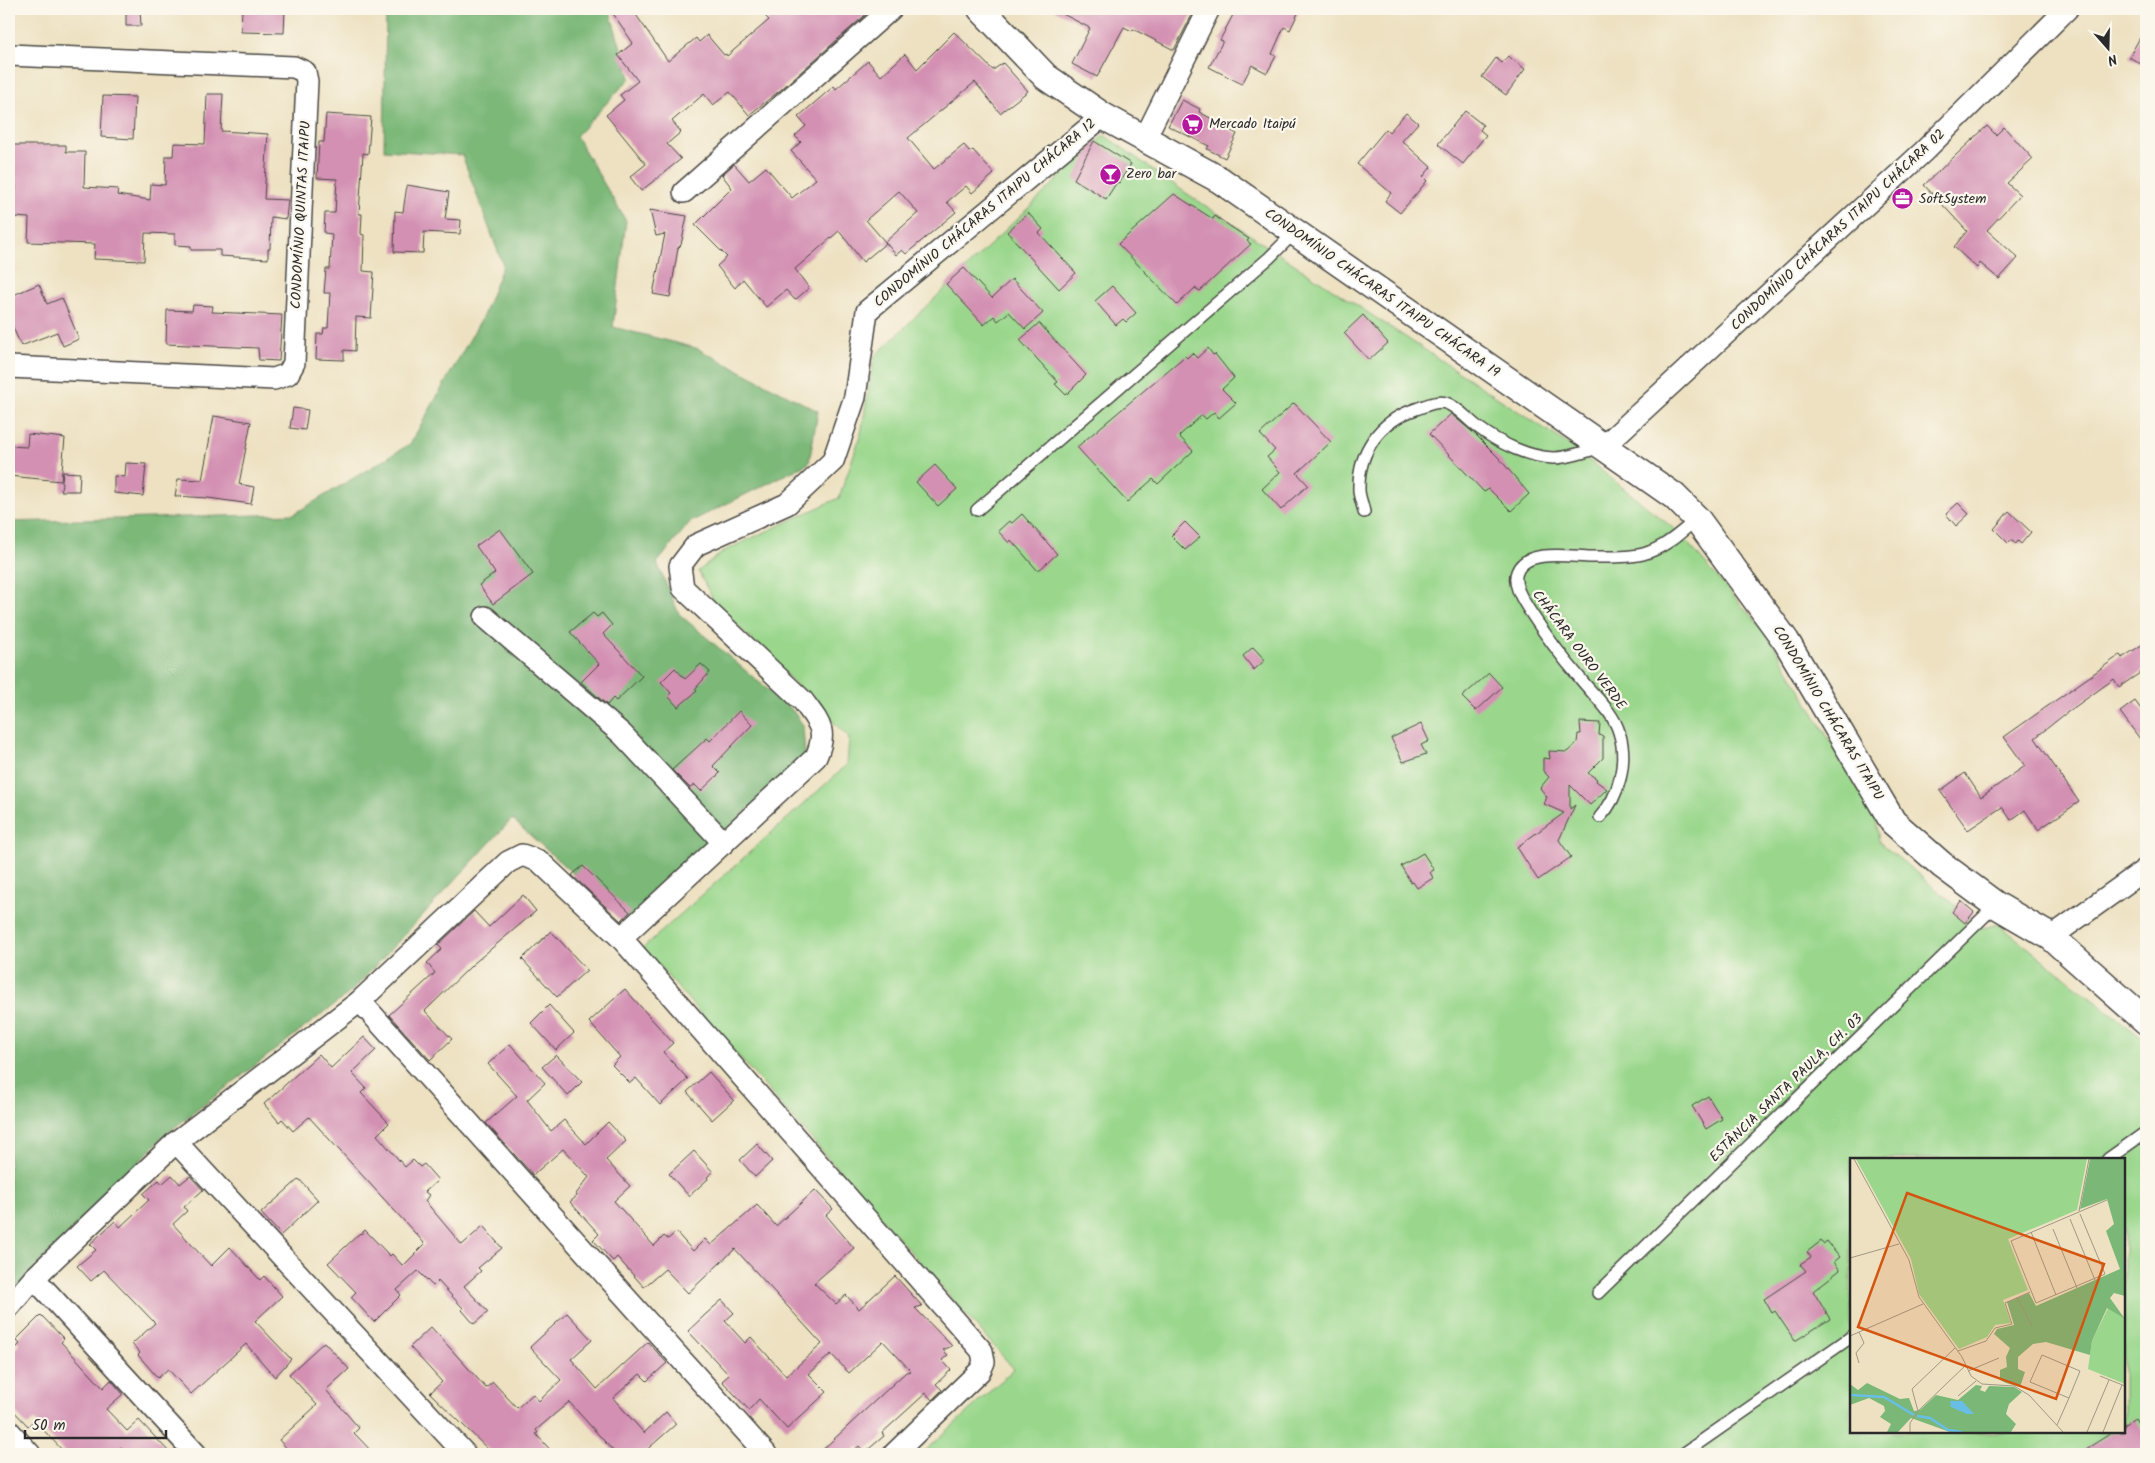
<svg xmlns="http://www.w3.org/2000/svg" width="2155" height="1463" font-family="Kalam,sans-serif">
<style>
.green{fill:#9ad78c;stroke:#62815c;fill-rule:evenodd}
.forest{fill:#7bb878;stroke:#537252}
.building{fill:#d390b2;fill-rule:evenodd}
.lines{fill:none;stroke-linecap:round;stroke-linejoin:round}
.service-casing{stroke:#484642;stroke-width:14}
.minor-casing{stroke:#484642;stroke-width:24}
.tertiary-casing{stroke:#484642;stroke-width:29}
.service{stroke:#fff;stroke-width:11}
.minor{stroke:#fff;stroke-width:21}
.tertiary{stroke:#fff;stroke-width:26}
.labels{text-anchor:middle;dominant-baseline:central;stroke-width:4.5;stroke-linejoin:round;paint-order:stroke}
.poi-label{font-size:14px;fill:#2b2b2b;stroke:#fbf7ec;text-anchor:start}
.street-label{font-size:14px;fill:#2b2b2b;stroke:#fbf7ec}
.inset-river{fill:none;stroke:#69bee5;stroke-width:2.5}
.inset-road{fill:none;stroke:#9f9885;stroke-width:1}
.view{fill:#d5540f;fill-opacity:0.15;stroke:#d5540f;stroke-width:2.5}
.inset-edge{fill:none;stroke:#2b2b2b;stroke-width:2.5}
</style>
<rect width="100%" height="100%" fill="#fbf7ec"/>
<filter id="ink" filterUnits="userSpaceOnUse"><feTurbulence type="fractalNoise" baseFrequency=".02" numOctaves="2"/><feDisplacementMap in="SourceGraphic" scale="10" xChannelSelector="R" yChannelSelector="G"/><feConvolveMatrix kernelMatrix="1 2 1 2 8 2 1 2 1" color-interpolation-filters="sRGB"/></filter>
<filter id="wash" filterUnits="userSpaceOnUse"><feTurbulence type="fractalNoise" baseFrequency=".0096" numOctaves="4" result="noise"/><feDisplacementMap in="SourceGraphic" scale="20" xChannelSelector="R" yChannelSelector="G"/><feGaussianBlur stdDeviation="1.12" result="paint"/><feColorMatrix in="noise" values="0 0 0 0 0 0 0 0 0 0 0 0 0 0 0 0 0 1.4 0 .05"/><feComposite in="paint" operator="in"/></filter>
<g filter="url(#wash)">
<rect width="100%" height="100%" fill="#ede1c1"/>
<!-- green -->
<path class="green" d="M1104,135L1186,193L1571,446L1678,532L1769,637L1876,819L1879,842L1983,928L1998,924L2146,1041V1454H922L1014,1369L643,948L847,765L849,738L715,603L698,571L726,550L839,498L861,434L874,357ZM1851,1159H2124V1432H1851Z"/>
<!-- forest -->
<polygon class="forest" points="386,9 609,9 630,78 576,136 626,221 613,327 696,348 818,411 809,463 690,522 657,563 679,614 793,711 803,725 805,758 626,921 512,819 352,991 166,1134 9,1295 9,522 294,514 410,444 483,316 503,265 462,155 384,150"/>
<g id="blocks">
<!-- building -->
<g class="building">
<polygon points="126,9 140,9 141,26 126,26"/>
<polygon points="242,9 285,9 284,33 241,32"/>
<polygon points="610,9 632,9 668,61 696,38 699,42 707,35 724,55 726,54 727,56 769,20 758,9 872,9 778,92 749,115 730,92 713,105 704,94 672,121 681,132 667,144 681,159 641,191 630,177 646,164 606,115 624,100 620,95 638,81 618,55 633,43"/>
<polygon points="1053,9 1195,9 1174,50 1133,29 1132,31 1124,27 1097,77 1072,64 1090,28"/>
<polygon points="1236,9 1300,9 1290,30 1284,27 1272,54 1276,56 1267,73 1252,65 1242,84 1209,67 1223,41 1220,40"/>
<polygon points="2146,27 2146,67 2129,57"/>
<path d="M954,32L993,70L1003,63L1028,91L1000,113L975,82L908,138L934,169L964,145L970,152L973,150L994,174L972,193L966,186L947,202L956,212L906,254L902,250L896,255L886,243L863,262L839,231L795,269L809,288L795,300L786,290L766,307L743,279L735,288L717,266L727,257L695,225L732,188L722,175L734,164L749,181L766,167L792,198L816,179L791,151L801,142L795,136L806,126L798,117L834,86L836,89L868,61L881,76L905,54L917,69ZM899,191L918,213L885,242L886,243L866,220Z"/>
<polygon points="1508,56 1525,69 1506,95 1482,77 1496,58 1502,63"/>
<polygon points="207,94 223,94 221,131 268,134 264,199 288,200 286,219 271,217 270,249 268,249 268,259 220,256 220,250 191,250 191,246 175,245 175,234 145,233 144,261 94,259 95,244 28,242 29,218 14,217 16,186 9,186 9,145 66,145 66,152 85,152 84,187 118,189 117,195 150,200 151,184 165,185 166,156 173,156 174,143 205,144"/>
<polygon points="103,96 135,97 133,139 101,137"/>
<polygon points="1182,100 1200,109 1199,112 1218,122 1217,123 1237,134 1225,158 1207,149 1209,146 1168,126"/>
<polygon points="1465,111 1483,125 1480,130 1486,135 1463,164 1438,144"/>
<polygon points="1406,113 1418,123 1402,141 1431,167 1423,177 1427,181 1400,213 1385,201 1391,193 1357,164 1386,129 1389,132"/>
<polygon points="326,114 371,117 368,154 363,153 359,214 362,214 361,234 364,235 363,271 374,272 371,318 356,317 355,351 344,350 344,360 316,359 317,334 323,334 324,328 328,328 330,293 324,293 326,269 330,269 332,234 324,233 325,213 335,213 337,179 317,178 319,142 324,142"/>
<polygon points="1987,126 1996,135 2004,127 2033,159 2007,183 2020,195 1987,230 2018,258 1999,279 1980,263 1977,268 1954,247 1967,231 1924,185"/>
<polygon points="1094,141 1131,164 1119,183 1117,182 1106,199 1074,179"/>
<polygon points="407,185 449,192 445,219 461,220 460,234 424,232 423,253 394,252 395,211 403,212"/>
<polygon points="1174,194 1213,219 1215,216 1249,239 1247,241 1251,244 1200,291 1195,288 1177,305 1118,244"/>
<polygon points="650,210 687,216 681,245 678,248 670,297 653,294 665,234 656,236"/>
<polygon points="1028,213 1043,229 1039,233 1076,273 1059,289 1007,232"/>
<polygon points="964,268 992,298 1012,279 1043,313 1025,329 1009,312 998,321 994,316 984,325 946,284"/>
<polygon points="39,284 47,304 62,298 79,339 63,346 57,332 21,346 9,318 11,296"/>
<polygon points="1112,286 1136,313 1126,322 1123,319 1116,325 1095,301"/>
<polygon points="193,305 213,306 212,312 282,315 279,361 259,360 258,348 166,344 167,310 192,311"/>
<polygon points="1363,315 1388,343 1369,360 1344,333"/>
<polygon points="1039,323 1086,375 1066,395 1055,384 1058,382 1020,340"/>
<polygon points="1208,348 1213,355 1215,354 1234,378 1222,389 1236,403 1219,418 1214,412 1206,419 1202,415 1179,436 1193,451 1158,484 1153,479 1127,502 1077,447 1185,356 1187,358 1192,353 1197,358"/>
<polygon points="1294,403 1331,442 1297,473 1308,485 1281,510 1262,489 1280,472 1267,457 1275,450 1260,434"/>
<polygon points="293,408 308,410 305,430 290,428"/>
<polygon points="1451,414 1476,435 1499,458 1529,494 1511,511 1489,489 1484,492 1429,434"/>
<polygon points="214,416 251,422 239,484 254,487 251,504 208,498 175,496 178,479 202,480"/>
<polygon points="28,434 65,438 61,481 9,476 9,446 27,447"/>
<polygon points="126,463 146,464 143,496 114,493 114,476 125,477"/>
<polygon points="935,465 957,489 938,506 916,482"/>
<polygon points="63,472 80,473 79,491 61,491"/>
<polygon points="1958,503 1969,514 1956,526 1946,514"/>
<polygon points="2009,511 2031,532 2021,544 2018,541 2016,544 2011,540 2008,543 1994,529"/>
<polygon points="1022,514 1057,554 1038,571 1011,540 1009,543 998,531 1009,521 1012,523"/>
<polygon points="1185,522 1200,537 1185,550 1171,536"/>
<polygon points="500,529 533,574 493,604 479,585 495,573 476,546"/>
<polygon points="593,613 597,617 602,613 612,625 603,634 642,676 616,701 613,698 607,705 581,682 599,664 570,632"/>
<polygon points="2146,642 2146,669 2119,687 2114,679 2065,714 2035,738 2079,802 2038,830 2025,810 2011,820 2002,807 1968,830 1940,791 1965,773 1981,797 2025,766 2004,737 2120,655 2122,658"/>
<polygon points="1253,647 1265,660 1254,670 1243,656"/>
<polygon points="701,664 710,672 695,689 697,691 678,707 668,696 671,693 661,682 675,668 685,679"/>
<polygon points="1489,673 1502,687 1476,711 1462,697"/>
<polygon points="2135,701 2146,716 2146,747 2120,712"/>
<polygon points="739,711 752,725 713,766 720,773 701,791 695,785 690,788 672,770 707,738 710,741"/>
<polygon points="1580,722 1600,723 1599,735 1603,736 1603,758 1588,773 1597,779 1596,781 1607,789 1590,805 1570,785 1570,809 1575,805 1559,840 1571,857 1538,880 1517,847 1564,813 1544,804 1547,797 1540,788 1549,777 1543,771 1543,758 1550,759 1549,751 1567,752 1577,743 1578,734 1581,734"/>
<polygon points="1421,724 1429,741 1421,745 1426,754 1403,762 1391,738"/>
<polygon points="1423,853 1434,870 1430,872 1433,878 1417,888 1413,882 1411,883 1401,866"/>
<polygon points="583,866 630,912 621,921 572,875"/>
<polygon points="523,895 536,911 473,964 425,1011 452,1039 430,1060 389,1015 435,973 427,963 442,949 438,945 474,911 489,927"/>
<polygon points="1961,901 1974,912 1965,923 1952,912"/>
<polygon points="551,931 587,970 557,997 522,959"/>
<polygon points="625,989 673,1043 663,1052 688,1079 660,1105 636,1078 630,1083 612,1065 620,1057 589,1022"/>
<polygon points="549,1005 574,1033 556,1050 531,1023"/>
<polygon points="364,1037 376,1050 352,1073 366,1088 361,1093 389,1123 377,1135 405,1167 413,1160 420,1167 424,1164 438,1180 425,1192 429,1195 425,1201 462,1245 483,1226 502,1248 478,1268 481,1271 464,1286 488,1312 474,1324 462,1310 463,1308 438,1281 433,1286 418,1271 397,1290 401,1295 374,1322 351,1297 356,1292 328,1263 360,1233 361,1234 365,1230 390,1256 392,1254 403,1266 425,1244 309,1117 293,1131 282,1119 279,1122 264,1104 319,1054 331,1068"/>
<polygon points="510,1044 545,1083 527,1100 551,1131 564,1120 586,1144 608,1122 626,1141 606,1160 630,1186 614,1201 654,1246 664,1236 668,1239 676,1232 693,1251 705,1239 711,1245 757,1205 776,1226 815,1190 833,1209 826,1215 854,1248 814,1283 836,1304 846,1295 859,1309 895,1276 922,1306 915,1308 952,1346 943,1350 948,1355 942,1360 951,1370 936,1384 942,1390 932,1400 926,1393 882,1433 884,1436 864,1453 859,1446 850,1454 818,1454 906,1372 911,1371 883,1341 849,1373 831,1354 809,1374 827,1392 787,1429 759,1399 749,1410 722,1381 729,1375 688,1331 706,1314 722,1300 734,1313 725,1321 745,1343 751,1337 786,1376 822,1344 735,1249 688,1293 665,1269 644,1287 617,1257 613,1261 593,1240 599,1234 570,1202 577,1196 576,1194 589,1177 563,1149 533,1175 486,1123 517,1096 488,1064"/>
<polygon points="556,1055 582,1082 568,1096 542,1067"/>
<polygon points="709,1072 734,1100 712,1120 687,1092"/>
<polygon points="1708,1096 1722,1119 1706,1129 1692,1106"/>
<polygon points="757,1144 772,1161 755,1177 740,1160"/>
<polygon points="694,1151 713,1172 707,1177 708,1179 689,1196 669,1174"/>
<polygon points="172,1175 180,1184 190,1176 203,1190 184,1207 187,1211 173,1224 199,1253 211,1266 230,1247 260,1280 264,1276 282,1296 255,1321 291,1359 275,1377 246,1344 191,1394 168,1369 158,1378 138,1355 140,1353 132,1344 155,1323 104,1270 91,1281 77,1266 96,1250 90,1244 115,1221 120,1227 149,1200 143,1194 159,1180 162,1184"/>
<polygon points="299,1179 318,1200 281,1235 261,1213"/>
<polygon points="1821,1241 1823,1244 1827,1241 1840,1257 1834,1262 1840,1270 1813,1291 1830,1319 1795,1341 1775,1311 1772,1313 1764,1299 1806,1271 1800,1264 1811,1257 1807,1252"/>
<polygon points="567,1313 592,1340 571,1359 597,1389 648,1342 667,1363 647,1381 640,1374 613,1398 644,1433 666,1412 676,1424 642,1454 616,1454 569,1402 536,1430 538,1433 536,1434 554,1454 493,1454 430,1393 442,1382 410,1347 431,1327 486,1388 493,1382 517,1408 533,1394 539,1401 561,1380 530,1347"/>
<polygon points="41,1315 64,1339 61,1342 103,1388 111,1380 123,1394 106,1409 127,1431 139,1420 171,1454 128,1454 121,1447 113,1454 66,1454 34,1420 28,1426 9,1406 9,1355 20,1344 16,1340"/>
<polygon points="324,1342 349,1369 326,1390 359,1428 354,1433 374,1454 292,1454 279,1440 317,1405 289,1374"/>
<polygon points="2135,1418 2146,1436 2146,1454 2078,1454 2113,1432 2124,1432 2124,1425"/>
</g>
</g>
</g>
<g filter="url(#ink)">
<use href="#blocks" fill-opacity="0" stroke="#484642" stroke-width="1"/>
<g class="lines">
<defs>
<g id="service">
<polyline points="977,510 1269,258 1295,232"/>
<path d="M1364,512C1363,505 1359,497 1359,490C1358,451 1380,421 1416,409C1425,406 1437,400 1446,403C1458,407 1469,421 1479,428C1499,443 1528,457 1553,458C1569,458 1586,451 1602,447"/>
<path d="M1600,817C1620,796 1628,760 1619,732C1613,711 1592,694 1579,677C1561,656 1544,633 1529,610C1523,600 1512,584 1517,572C1526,548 1572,557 1591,557C1608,557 1627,558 1643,554C1665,548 1680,533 1697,519"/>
<polyline points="2108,1159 2146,1132"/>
<polyline points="1598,1293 1996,905"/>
<polyline points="1683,1454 1851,1337"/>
</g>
<g id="minor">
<polyline points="9,55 294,67 305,72 307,81 294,363 288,374 274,379 9,367"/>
<polyline points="1145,138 1209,9"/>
<polyline points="684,192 891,9"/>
<polyline points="1603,447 1923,152 2067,9"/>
<polyline points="485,617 622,734 724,843"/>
<polyline points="2051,937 2146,869"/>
<path d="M621,938L816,757C828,730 819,723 803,701L683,588L680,566L696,545L787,504L833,461L855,397L867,311L1103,116"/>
<polyline points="360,1001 766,1454"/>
<polyline points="176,1142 465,1454"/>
<polyline points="34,1278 196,1454"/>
<polyline points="9,1307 34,1278 176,1142 360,1001 508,862 522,855 539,861 621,938 982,1351 984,1362 980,1371 894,1454"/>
<polyline points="9,1431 30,1454"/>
</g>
<polyline id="tertiary" points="981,9 1046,77 1103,116 1220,180 1674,496 1697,519 1786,641 1893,822 1942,865 1996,905 2051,937 2146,1021"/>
</defs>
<!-- service casing -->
<use href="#service" class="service-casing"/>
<!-- minor casing -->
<use href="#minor" class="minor-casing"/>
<!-- tertiary casing -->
<use href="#tertiary" class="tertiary-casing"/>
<!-- service -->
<use href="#service" class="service"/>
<!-- minor -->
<use href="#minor" class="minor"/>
<!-- tertiary -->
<use href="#tertiary" class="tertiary"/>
</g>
</g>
<!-- icons -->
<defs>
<symbol id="supermarket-disc" viewBox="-11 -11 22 22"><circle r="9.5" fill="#b5179e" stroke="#fbf7ec"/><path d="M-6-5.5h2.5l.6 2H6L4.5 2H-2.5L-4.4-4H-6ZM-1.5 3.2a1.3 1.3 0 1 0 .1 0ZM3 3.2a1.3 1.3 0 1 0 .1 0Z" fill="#fff"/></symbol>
<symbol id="bar-disc" viewBox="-11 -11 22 22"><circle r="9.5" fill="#b5179e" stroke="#fbf7ec"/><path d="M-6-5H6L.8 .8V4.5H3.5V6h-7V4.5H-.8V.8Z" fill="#fff"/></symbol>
<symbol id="office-disc" viewBox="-11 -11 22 22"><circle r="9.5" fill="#b5179e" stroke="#fbf7ec"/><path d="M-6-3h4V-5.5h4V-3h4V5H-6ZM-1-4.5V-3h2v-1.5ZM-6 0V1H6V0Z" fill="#fff"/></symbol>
</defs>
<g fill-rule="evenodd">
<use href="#supermarket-disc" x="1180" y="112" width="25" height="25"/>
<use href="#bar-disc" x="1098" y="162" width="25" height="25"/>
<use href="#office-disc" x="1890" y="186" width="25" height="25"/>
</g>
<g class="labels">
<!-- poi labels -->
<g class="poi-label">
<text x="1209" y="124">Mercado Itaipú</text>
<text x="1126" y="174">Zero bar</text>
<text x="1919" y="199">SoftSystem</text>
</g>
<!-- street labels -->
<g class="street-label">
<text transform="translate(985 213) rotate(-40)">CONDOMÍNIO CHÁCARAS ITAIPU CHÁCARA 12</text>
<text transform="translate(301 215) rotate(-87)">CONDOMÍNIO QUINTAS ITAIPU</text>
<text transform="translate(1838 230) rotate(-43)">CONDOMÍNIO CHÁCARAS ITAIPU CHÁCARA 02</text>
<text transform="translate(1382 293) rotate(35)">CONDOMÍNIO CHÁCARAS ITAIPU CHÁCARA 19</text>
<text transform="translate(1579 650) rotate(53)">CHÁCARA OURO VERDE</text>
<text transform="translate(1828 713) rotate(59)">CONDOMÍNIO CHÁCARAS ITAIPU</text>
<text transform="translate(1786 1088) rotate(-44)">ESTÂNCIA SANTA PAULA, CH. 03</text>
</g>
</g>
<!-- overview -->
<g transform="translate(1850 1158)">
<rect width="275" height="275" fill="#ede1c1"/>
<path d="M6,1H237L227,52L158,81L178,132L153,142L161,165L145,167L137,179L109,191L69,136L61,101ZM258,150L275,161V226L238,211L242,183Z" fill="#9ad78c"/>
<path d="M240,1H275V138L264,135L260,140L275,161L257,150L242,183L240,197L196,184L183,186L168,199V211L175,214L170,229L156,225L150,222V212L157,209L156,199L160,190L144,176L147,171L164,167L157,144L179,135L186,148L270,111L256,73L264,66L257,41L230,51ZM17,225L50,241L59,240L64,253L70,252L86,237L108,242L126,227L132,228L130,232L135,234L139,228L164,229L172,234L159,246L156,256L166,266L161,274H100L61,260L48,274H37L41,266L30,259L35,253L34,248L19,240L0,247V226L8,232Z" fill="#7bb878"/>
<path d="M100,243H112L124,256H117L101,249Z" fill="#69bee5"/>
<path class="inset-river" d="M0,237L34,239L64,257M67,258L80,260L98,272L112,274"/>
<path class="inset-road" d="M4,1L59,102L69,139L112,199L121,218L132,226L164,228L179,237L213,274M229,53L239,1M230,56L255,116L186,145L161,83L257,42M220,61L245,122M203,71L227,130M181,74L206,137M0,100L49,86M167,139L182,168M9,174L14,185L6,195L9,205M0,178L73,146M108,193L136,183L145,170L162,166L155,145L180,134M118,213L149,200M250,218L275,228M108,238L126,223M68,253L62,231L105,190M207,267L219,240L180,224L192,197L230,213L219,240M60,274V265L68,253L116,207M237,274L259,222M253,274L272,227"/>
<path class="view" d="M57,35L254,106L206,241L8,169Z"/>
<rect width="275" height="275" class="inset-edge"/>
</g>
<!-- margin -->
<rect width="2155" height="1463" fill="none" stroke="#fbf7ec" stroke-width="30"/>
<!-- north arrow -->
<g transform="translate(2108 48) rotate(160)" stroke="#fbf7ec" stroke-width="4" paint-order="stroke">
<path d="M0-4L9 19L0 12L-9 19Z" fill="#2b2b2b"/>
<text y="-8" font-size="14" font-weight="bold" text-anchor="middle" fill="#2b2b2b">N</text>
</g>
<!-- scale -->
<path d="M25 1430v8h141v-8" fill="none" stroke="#2b2b2b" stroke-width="2.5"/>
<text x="32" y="1430" font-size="15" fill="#2b2b2b" stroke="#fbf7ec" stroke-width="4" paint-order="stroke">50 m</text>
</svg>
